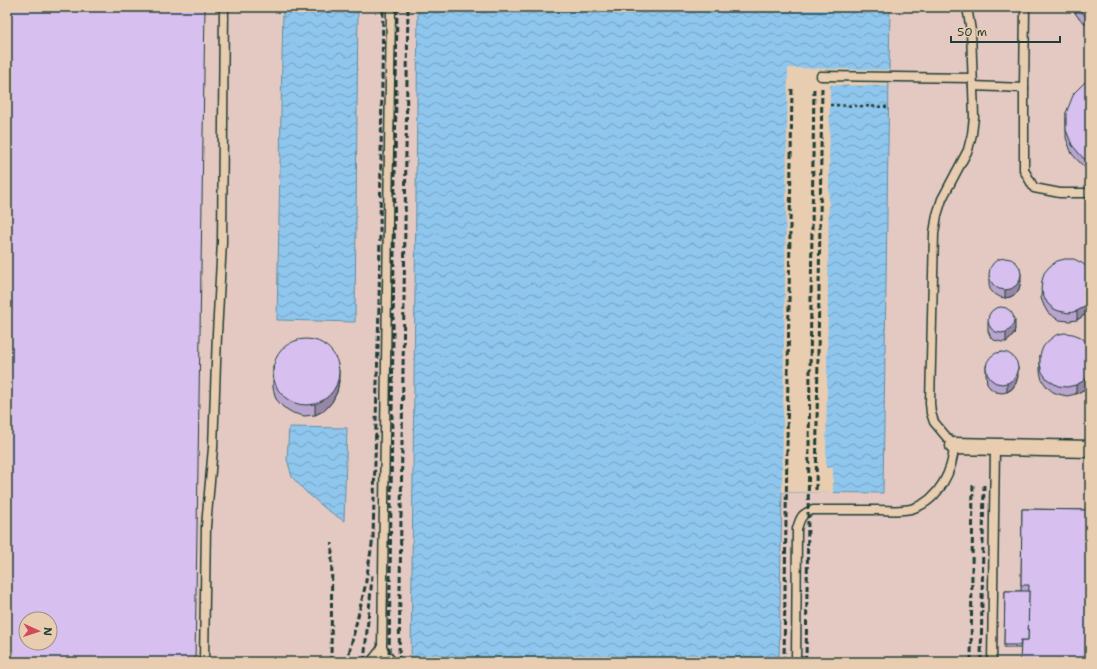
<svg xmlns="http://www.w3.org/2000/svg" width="1097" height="669" font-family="'Shantell Sans',sans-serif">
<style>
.built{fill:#e4c9c3;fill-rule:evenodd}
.water{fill:url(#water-waves);stroke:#628fa3}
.pier{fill:#e9cdb0}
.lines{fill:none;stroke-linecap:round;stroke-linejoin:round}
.service-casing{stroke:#1f3d34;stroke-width:11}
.minor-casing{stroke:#1f3d34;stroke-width:19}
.path{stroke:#1f3d34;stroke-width:2.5;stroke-dasharray:3 3;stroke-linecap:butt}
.service{stroke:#e9cdb0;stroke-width:8}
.minor{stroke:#e9cdb0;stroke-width:16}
.rail{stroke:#1f3d34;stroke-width:3;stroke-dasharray:6 3;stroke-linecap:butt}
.wall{fill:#b9a4ce;stroke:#1f3d34}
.shaded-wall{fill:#9686a7;stroke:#1f3d34}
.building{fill:#d7bfef;stroke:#1f3d34;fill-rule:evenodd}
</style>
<defs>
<pattern id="water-waves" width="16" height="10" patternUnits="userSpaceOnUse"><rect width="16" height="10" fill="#8fc6ed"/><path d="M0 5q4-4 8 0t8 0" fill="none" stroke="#74a2c1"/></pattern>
</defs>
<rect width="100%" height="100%" fill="#e9cdb0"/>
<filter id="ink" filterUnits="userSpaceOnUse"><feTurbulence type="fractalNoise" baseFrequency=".025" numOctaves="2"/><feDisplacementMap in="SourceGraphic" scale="8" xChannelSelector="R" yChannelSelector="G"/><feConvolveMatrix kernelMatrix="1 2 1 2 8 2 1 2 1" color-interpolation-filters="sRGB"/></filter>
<g filter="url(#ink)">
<!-- built -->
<g class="built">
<path d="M7,7H283L277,320L354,322L358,7H418L411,662H7ZM26,619H50V643H26Z"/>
<polygon points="890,7 1090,7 1090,662 779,662 782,492 883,493"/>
</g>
<!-- water -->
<g class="water">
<polygon points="283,7 358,7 355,322 277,320"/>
<polygon points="418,7 890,7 883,493 782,492 779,662 411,662"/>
<polygon points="289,427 347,428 344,521 326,509 306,492 292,477 287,459"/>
</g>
<!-- pier -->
<polygon class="pier" points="788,68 889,70 888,86 830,85 826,468 833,468 833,493 782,492"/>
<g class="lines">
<defs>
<g id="service">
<polyline points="391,7 382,648 392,662"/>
<polyline points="821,76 972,78"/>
<polyline points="973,86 1024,88 1025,7"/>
<polyline points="1024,88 1024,170 1034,188 1060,193 1090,193"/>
<polyline points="204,662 206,526 213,448 217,334 222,242 224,7"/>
<polyline points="371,662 382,648"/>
<path d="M796,662L797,529C800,518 802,513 813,510C834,510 856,510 878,510C890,510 903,512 914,508C939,500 953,470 954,446L934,422L931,413L930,403L934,233L937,215L942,199L968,150L972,134L974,117L971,31L967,7"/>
<polyline points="992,662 995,447"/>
</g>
<polyline id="minor" points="954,446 1090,449"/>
</defs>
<!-- service casing -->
<use href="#service" class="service-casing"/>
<!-- minor casing -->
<use href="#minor" class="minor-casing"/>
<!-- path -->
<polyline class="path" points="830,105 888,107"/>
<!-- service -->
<use href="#service" class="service"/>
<!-- minor -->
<use href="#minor" class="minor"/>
<!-- rail -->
<g class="rail">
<polyline points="816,490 822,86"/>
<polyline points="331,662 332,543"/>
<polyline points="347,662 365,587 373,538 379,306 383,7"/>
<polyline points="364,662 371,589 372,574"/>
<polyline points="389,662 397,7"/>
<polyline points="399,662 408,7"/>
<polyline points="784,662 792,86"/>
<polyline points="806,662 814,86"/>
<polyline points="971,662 973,482"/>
<polyline points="981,662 984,483"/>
</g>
</g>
<!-- wall -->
<g class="wall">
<polygon points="1072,7 1090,7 1090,28 1077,16"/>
<polygon points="1090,79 1090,170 1083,166 1072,154 1066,138 1066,113"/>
<polygon points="989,276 1021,281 1019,289 1016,294 1010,297 1005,298 1000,297 993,293 990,289 989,284"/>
<polygon points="1042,281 1086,314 1077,320 1069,321 1059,320 1054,317 1048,313 1044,306 1041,298"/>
<polygon points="988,322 1015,328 1014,334 1010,339 1006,342 1002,342 994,340 991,338 988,331"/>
<polygon points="1040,355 1085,389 1076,394 1067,396 1058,394 1053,392 1047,387 1042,380 1040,372"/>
<polygon points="986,365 1018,376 1016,383 1012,389 1007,392 1002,393 996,392 990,388 987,384 986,374"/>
<polygon points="273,366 339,381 337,392 332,402 325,410 315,415 304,416 293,413 283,407 276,399 273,388"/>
<polygon points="1022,509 1090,510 1020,648 1004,648 1005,591 1021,591"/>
</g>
<!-- shaded-wall -->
<g class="shaded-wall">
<polygon points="1021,273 1021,281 1019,289 1016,294 1010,297 1005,298 1005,290"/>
<polygon points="1090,300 1090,309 1086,314 1077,320 1077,311"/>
<polygon points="1015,320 1015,328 1014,334 1010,339 1006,342 1006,333"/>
<polygon points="1018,367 1018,376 1016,383 1012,389 1007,392 1007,383"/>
<polygon points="339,370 339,381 337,392 332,402 325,410 315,415 315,404"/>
<polygon points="1090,373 1090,381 1085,389 1076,394 1076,385"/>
</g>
<!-- building -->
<g class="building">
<path d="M7,7H205L195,662H7ZM26,619H50V643H26Z"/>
<polygon points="1077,7 1090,7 1090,20 1089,20"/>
<polygon points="1090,79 1090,161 1083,158 1072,145 1066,130 1066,113 1074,93 1086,81"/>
<circle cx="1005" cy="274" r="16"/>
<polygon points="1065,259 1074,259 1082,263 1089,269 1090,271 1090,300 1086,306 1077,311 1069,313 1059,311 1054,309 1048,304 1044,297 1041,290 1042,281 1044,273 1049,267 1057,261"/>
<circle cx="1001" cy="320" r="13"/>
<polygon points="1064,333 1073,334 1081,337 1087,343 1090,347 1090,373 1085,380 1076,385 1067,387 1058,386 1053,383 1047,379 1042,372 1040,364 1040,355 1043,347 1048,341 1056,335"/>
<circle cx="306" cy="372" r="33"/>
<circle cx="1002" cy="368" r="16"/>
<polygon points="1022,509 1090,510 1090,662 1020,662 1021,640 1028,640 1029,585 1021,585"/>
<polygon points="1005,591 1029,591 1028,640 1021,640 1020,645 1004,645"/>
</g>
</g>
<!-- margin -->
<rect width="1097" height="669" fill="none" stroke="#e9cdb0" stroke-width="24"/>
<rect x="12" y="12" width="1073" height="645" fill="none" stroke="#1f3d34" stroke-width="1.5" filter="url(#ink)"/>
<!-- north arrow -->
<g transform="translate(38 631) rotate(93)"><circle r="19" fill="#e9cdb0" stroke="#98937e"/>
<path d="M0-3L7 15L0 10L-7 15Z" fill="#d1495b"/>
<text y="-6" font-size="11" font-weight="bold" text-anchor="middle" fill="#1f3d34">N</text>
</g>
<!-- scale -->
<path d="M951 36v6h109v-6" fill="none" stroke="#1f3d34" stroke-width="2"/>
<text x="957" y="36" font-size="12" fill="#1f3d34" stroke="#e9cdb0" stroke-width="3" paint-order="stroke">50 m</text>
</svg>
